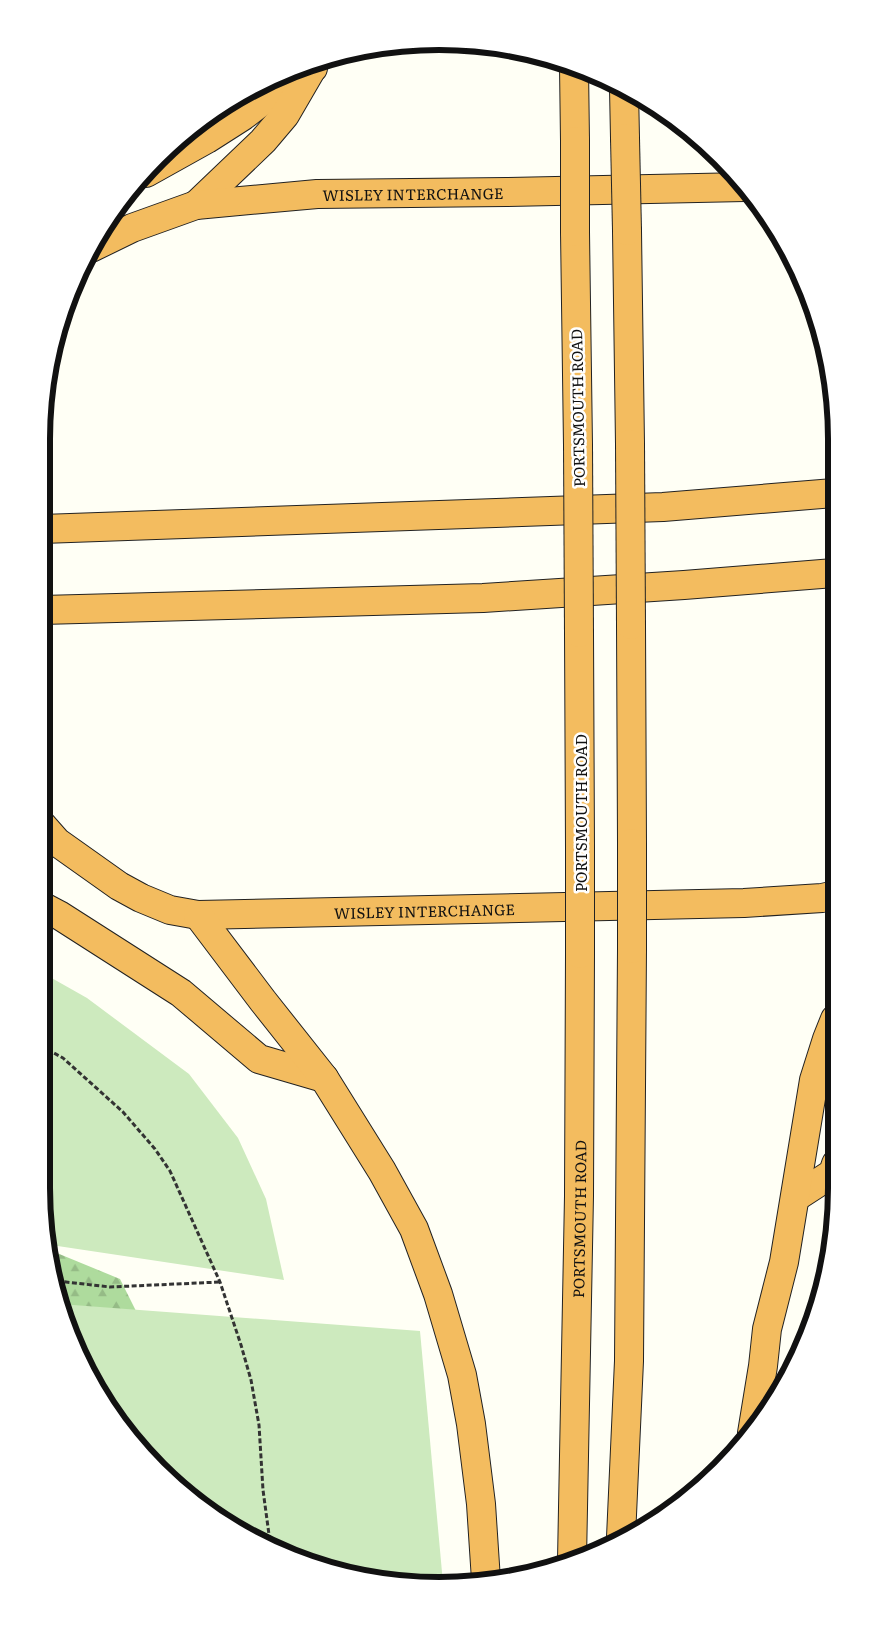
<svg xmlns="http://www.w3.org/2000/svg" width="878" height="1627" font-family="Literata,serif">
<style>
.forest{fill:url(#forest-firs)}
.park{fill:#cdeabe}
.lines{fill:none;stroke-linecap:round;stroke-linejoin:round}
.highway-casing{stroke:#222;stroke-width:30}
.path{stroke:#333;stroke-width:3;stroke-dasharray:5 2.5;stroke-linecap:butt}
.highway{stroke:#f3bc5f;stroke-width:28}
.highway-bridge-casing{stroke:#222;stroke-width:30;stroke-linecap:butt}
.highway-bridge{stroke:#f3bc5f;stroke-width:28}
.labels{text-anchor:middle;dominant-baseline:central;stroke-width:5;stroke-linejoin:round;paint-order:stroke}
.street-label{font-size:15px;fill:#111;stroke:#fff}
.rim{fill:none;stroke:#111;stroke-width:6}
</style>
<defs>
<pattern id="forest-firs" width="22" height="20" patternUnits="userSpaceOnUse" patternTransform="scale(1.25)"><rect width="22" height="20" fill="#aedb9d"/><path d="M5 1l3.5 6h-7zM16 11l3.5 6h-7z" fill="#95bb86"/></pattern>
</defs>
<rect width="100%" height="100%" fill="#fffff5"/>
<!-- forest -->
<polygon class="forest" points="52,1251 120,1279 141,1321 124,1430 62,1316"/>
<!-- park -->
<g class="park">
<polygon points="41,972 87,998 189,1074 238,1138 266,1199 284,1280 51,1245 41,1188"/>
<polygon points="60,1304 420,1331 443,1583 336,1572 218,1519 124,1430 62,1316"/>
</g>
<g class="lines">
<defs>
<g id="highway">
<polyline points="574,67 575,141"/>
<polyline points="624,89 625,138"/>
<polyline points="146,173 207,139 243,116 265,99 313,68"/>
<polyline points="196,205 263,141 285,115 310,72"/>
<polyline points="627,231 630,444"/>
<polyline points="575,232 578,445"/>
<path id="s1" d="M91,248L132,228L196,205L317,194L506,192L745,187"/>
<polyline points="42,529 663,507 834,493"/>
<polyline points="42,610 483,598 684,585 834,573"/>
<polyline points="631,625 632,843"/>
<polyline points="579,633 580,847"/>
<path id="s2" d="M42,825L57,842L119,886L141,898L170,910L198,915L744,903L822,898L835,895"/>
<polyline points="42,906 59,915 181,993 259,1059 324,1078"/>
<polyline points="198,915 263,1001 324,1078 382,1171 414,1229 438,1294 462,1375 471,1424 481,1504 486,1580"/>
<polyline points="796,1197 833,1173 836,1164"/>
<polyline points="752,1433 763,1366 767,1329 784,1262 814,1080 827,1039 835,1019"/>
<polyline points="621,1537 629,1361 632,949"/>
<path id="s3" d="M572,1560L579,1196L580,954"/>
</g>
</defs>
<!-- highway casing -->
<use href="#highway" class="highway-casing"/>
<!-- path -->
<g class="path">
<polyline points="41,1046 63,1058 123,1112 155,1149 170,1171 220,1282 241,1345 251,1380 259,1425 263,1490 270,1542"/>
<polyline points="57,1281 110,1287 220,1282"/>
</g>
<!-- highway -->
<use href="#highway" class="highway"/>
<defs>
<g id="highway-bridge">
<polyline points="625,138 627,231"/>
<polyline points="575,232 575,141"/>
<polyline points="630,444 631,625"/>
<polyline points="578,445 579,633"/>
<polyline points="632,843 632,949"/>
<polyline points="580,847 580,954"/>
</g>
</defs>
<!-- highway-bridge casing -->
<use href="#highway-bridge" class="highway-bridge-casing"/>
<!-- highway-bridge -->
<use href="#highway-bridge" class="highway-bridge"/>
</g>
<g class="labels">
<!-- street labels -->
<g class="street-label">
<text stroke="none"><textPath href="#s1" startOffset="331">WISLEY INTERCHANGE</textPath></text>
<text transform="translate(577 408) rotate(-91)">PORTSMOUTH ROAD</text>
<text transform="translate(580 813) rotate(-90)">PORTSMOUTH ROAD</text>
<text stroke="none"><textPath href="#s2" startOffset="410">WISLEY INTERCHANGE</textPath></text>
<text stroke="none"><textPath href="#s3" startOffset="341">PORTSMOUTH ROAD</textPath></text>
</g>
</g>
<!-- crop -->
<path d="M0 0H878V1627H0ZM439 50H439A389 389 0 0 1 828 439V1188A389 389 0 0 1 439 1577H439A389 389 0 0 1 50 1188V439A389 389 0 0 1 439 50Z" fill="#fff" fill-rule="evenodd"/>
<path class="rim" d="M439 50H439A389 389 0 0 1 828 439V1188A389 389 0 0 1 439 1577H439A389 389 0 0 1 50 1188V439A389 389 0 0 1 439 50Z"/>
</svg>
